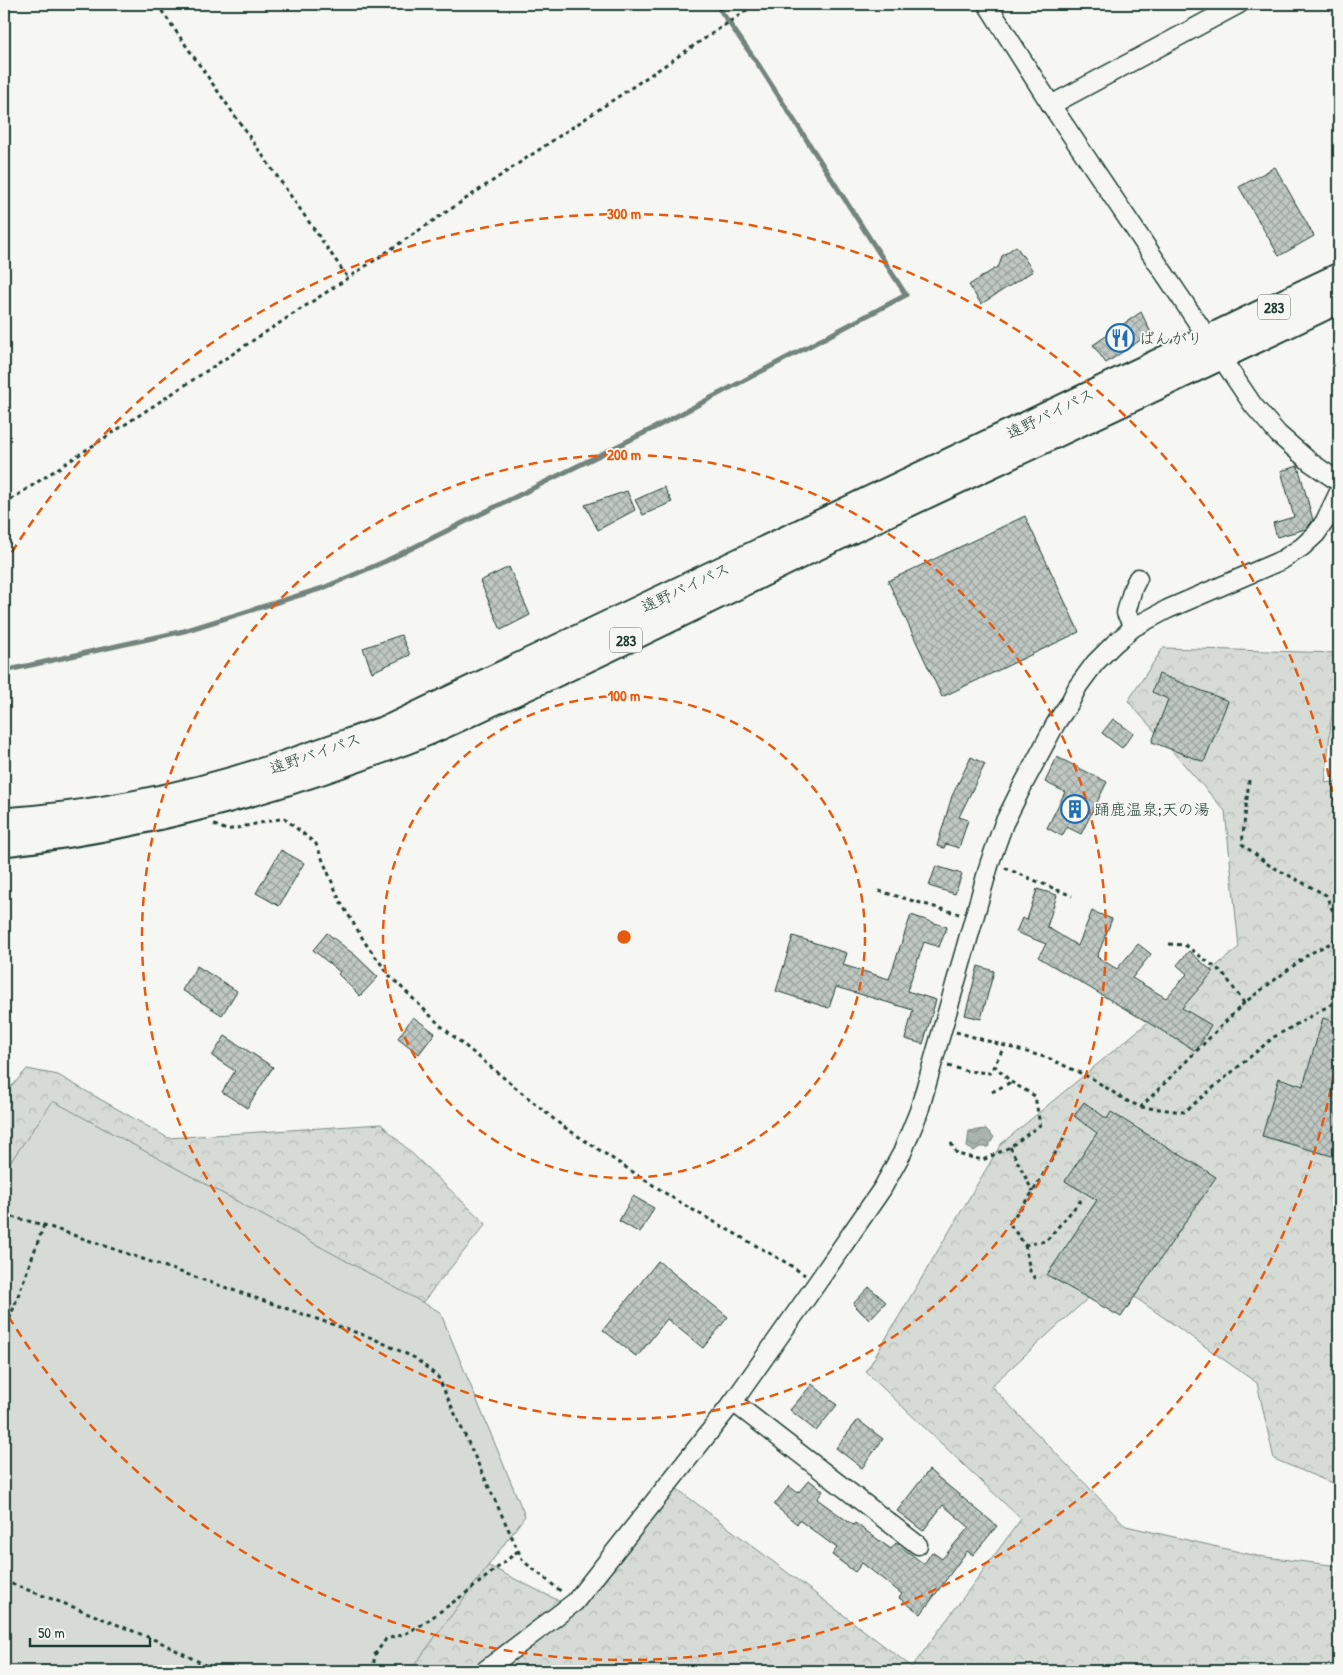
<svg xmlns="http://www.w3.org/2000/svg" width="1343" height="1675" font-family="'Patrick Hand','Klee One',sans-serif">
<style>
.forest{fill:url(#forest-crowns);stroke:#7a8c85}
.green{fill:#d6dbd6;stroke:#7a8c85}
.water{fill:url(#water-waves);stroke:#72847d}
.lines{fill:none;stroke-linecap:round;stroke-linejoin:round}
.stream{stroke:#72847d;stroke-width:5}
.building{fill:url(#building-cross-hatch);stroke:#1f3d34}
.minor-casing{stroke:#1f3d34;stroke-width:21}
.highway-casing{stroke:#1f3d34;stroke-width:29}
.path{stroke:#1f3d34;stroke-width:3;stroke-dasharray:4 4;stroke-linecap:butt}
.minor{stroke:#f6f6f2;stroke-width:18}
.highway{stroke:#f6f6f2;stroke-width:25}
.ring{fill:none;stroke:#e8590c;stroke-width:2.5;stroke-dasharray:9 6}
.labels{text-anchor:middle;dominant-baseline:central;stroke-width:4;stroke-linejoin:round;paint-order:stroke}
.shield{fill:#f6f6f2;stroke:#60746d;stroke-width:1}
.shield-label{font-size:15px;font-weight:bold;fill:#1f3d34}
.poi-label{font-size:16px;fill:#1f3d34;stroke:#f6f6f2;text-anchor:start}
.street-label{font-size:16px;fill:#1f3d34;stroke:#f6f6f2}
.centre{fill:#e8590c;stroke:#f6f6f2;stroke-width:2.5}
.ring-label{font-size:15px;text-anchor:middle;font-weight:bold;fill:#e8590c;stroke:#f6f6f2;stroke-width:4;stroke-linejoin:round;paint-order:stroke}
</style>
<defs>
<pattern id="forest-crowns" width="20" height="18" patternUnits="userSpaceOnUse" patternTransform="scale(1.25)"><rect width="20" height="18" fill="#d6dbd6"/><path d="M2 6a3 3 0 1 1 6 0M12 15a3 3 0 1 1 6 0" fill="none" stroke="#b7bdb8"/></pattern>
<pattern id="water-waves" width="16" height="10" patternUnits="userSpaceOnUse" patternTransform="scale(1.25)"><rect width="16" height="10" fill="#aab3ae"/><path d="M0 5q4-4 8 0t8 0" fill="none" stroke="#8a938e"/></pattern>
<pattern id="building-cross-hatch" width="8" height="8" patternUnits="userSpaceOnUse" patternTransform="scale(1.25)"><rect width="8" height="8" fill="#c1c8c3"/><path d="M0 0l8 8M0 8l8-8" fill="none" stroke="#9ca49f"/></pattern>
</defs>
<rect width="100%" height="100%" fill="#f6f6f2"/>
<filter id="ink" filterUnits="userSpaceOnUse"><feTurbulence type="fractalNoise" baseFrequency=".02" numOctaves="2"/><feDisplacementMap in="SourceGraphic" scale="10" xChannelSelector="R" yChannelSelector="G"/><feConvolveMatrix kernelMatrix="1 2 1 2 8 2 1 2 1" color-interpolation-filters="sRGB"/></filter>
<g filter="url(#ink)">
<!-- forest -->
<polygon class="forest" points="1163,648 1338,653 1325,783 1339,781 1339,1486 1274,1459 1257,1383 1109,1279 991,1386 1126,1526 1257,1556 1339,1566 1339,1671 4,1671 4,1095 27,1069 58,1075 168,1138 381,1124 486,1224 341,1403 477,1560 577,1610 676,1488 912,1667 1021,1519 866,1372 1001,1144 1239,947 1225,811 1128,701"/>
<!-- green -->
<polygon class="green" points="53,1101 440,1312 525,1516 410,1671 4,1671 4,1171"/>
<!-- water -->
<polygon class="water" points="986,1129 994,1137 988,1147 980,1147 974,1151 967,1147 969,1131"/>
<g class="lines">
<!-- stream -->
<polyline class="stream" points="4,671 184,631 323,588 386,561 652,429 906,295 760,67 716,4"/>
</g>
<!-- building -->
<g class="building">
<polygon points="1275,167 1314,236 1279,256 1239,187"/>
<polygon points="1016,246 1033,271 981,304 969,285 999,266 1002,256"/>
<polygon points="1141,312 1151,333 1106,363 1093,345"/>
<polygon points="1298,466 1313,520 1306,529 1277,537 1273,523 1294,517 1281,471"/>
<polygon points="664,487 672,502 643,515 635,500"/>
<polygon points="627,491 635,510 598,530 585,505"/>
<polygon points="1025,516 1079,632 942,697 888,581"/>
<polygon points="509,567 530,615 501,630 480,581"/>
<polygon points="401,635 410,655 372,672 363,648"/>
<polygon points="1159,674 1228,701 1204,762 1152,742 1168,699 1152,692"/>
<polygon points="1113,719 1133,733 1122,748 1102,733"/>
<polygon points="971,757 985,764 959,817 968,820 959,848 946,844 944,848 937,846 952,796"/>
<polygon points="1057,757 1107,782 1081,834 1067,827 1062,836 1047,828 1065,792 1045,782"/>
<polygon points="281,850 304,863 279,906 256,893"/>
<polygon points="936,866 962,874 955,894 929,886"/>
<polygon points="1037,889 1057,895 1047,927 1078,946 1092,911 1112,919 1097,957 1117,969 1138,944 1151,954 1132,978 1166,998 1187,974 1177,965 1189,951 1213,972 1182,1008 1211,1025 1196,1051 1038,957 1046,944 1016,932 1022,918 1027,920"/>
<polygon points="911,915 947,927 939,947 924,942 907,991 936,1000 923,1044 905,1039 913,1010 836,987 829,1008 776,991 793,936 847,953 843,965 889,979"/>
<polygon points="327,933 356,956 378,977 360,996 338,974 340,972 313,950"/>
<polygon points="197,966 237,991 222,1015 182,990"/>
<polygon points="978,966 994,971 981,1019 965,1015"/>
<polygon points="413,1017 435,1033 419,1054 398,1038"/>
<polygon points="1323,1018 1339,1023 1339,1158 1262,1136 1279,1078 1303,1086"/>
<polygon points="225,1036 273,1067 247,1108 222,1092 235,1071 212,1056"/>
<polygon points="1084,1102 1107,1119 1111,1112 1216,1177 1121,1317 1047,1275 1097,1200 1065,1181 1097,1133 1074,1116"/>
<polygon points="633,1196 654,1208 640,1233 619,1221"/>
<polygon points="658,1261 728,1317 703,1348 667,1319 637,1357 603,1330"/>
<polygon points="869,1287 886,1302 869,1320 853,1304"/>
<polygon points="812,1384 837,1405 816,1431 790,1410"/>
<polygon points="858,1420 883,1439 862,1468 836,1448"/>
<polygon points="929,1470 997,1526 973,1555 967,1551 921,1614 899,1598 902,1594 862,1563 855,1572 832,1555 837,1548 799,1520 797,1524 774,1505 789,1486 798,1493 809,1480 823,1491 817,1499 853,1525 855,1523 891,1549 896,1543 924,1564 932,1552 942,1559 969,1527 943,1505 923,1531 897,1511"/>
</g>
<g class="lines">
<defs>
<g id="minor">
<polyline points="987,4 1051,105 1253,405 1278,434 1310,462 1339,482"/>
<polyline points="1051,105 1239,4"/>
<polyline points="1134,627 1126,613 1133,588 1138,578"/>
<polyline points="733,1402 918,1545"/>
<polyline points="484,1671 575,1602 733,1402 817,1283 882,1189 902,1153 919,1111 990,862 1004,823 1024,783 1056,723 1069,704 1078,686 1095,663 1114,644 1134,627 1168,609 1282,560 1302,547 1316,534 1325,521 1339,492"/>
</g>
<g id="highway">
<path d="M4,821C92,815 185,796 269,769C310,756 350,741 391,727L1339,276"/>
<path d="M4,843C139,828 271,792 398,744C432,732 465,715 498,700C604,653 708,600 813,549C988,465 1165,385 1339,300"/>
</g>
</defs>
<!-- minor casing -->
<use href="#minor" class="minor-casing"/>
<!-- highway casing -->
<use href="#highway" class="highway-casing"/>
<!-- path -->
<g class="path">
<polyline points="157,4 348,278"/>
<polyline points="4,504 348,278 756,4"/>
<polyline points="1249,780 1242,844 1269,865 1326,895 1339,926"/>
<polyline points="214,825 227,830 284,818 316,844 340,901 366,944 390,976 441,1026 561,1125 679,1202 785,1262 805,1275"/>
<polyline points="1005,868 1072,896"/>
<polyline points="879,891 959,914"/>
<polyline points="1169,944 1185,945 1223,973 1244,1003"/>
<polyline points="956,1032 1048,1058 1093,1079 1125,1100 1141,1107 1244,1003 1309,954 1339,939"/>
<polyline points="948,1066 967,1071 990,1073 1002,1051"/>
<polyline points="992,1092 1011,1082"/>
<polyline points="1141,1107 1184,1112 1274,1037 1339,1000"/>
<polyline points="1064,1138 1033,1192 1009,1223 1025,1245 1046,1241 1082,1199"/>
<polyline points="951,1143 957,1154 983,1160 1010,1147 1040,1125 1035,1096 1011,1082 995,1066"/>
<polyline points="1010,1147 1033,1192"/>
<polyline points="4,1215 44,1225 372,1338 415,1358 438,1377 523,1561 563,1593"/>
<polyline points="1025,1245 1030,1271 1036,1280"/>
<polyline points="4,1334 44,1225"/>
<polyline points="4,1581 76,1608 160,1642 217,1671"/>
<polyline points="374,1671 374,1656 386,1639 405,1634 423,1624 470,1590 518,1551"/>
</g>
<!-- minor -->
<use href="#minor" class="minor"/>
<!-- highway -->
<use href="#highway" class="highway"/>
</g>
</g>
<!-- distance rings -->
<g class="ring">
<circle cx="624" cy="937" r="241"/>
<circle cx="624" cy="937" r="482"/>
<path d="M1339 1044A723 723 0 0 1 4 1309M4 565A723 723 0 0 1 1339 830"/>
</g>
<!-- icons -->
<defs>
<symbol id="restaurant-ring" viewBox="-11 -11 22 22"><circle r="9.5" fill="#f6f6f2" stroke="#1f6fb2" stroke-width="1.5"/><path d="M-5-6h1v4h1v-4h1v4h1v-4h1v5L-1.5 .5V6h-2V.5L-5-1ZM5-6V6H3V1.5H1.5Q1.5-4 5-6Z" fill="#1f6fb2"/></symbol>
<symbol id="building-ring" viewBox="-11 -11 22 22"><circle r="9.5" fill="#f6f6f2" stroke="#1f6fb2" stroke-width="1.5"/><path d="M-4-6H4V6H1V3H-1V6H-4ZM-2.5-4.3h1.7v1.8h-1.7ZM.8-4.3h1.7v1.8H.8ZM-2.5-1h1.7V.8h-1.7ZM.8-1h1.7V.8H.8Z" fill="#1f6fb2"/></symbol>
</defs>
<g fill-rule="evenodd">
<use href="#restaurant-ring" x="1104" y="322" width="32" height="32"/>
<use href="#building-ring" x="1059" y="793" width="32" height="32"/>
</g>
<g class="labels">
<!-- shield labels -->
<g class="shield">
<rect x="1258" y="294.5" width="32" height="25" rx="4"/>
<rect x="610" y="627.5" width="32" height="25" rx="4"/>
</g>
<g class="shield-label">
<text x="1274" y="307">283</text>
<text x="626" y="640">283</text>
</g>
<!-- poi labels -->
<g class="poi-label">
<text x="1139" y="338">ばんがり</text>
<text x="1094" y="809">踊鹿温泉;天の湯</text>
</g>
<!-- street labels -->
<g class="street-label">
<text transform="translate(1050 413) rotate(-26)">遠野バイパス</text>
<text transform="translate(685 587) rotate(-25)">遠野バイパス</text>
<text transform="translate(315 753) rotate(-19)">遠野バイパス</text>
</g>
</g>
<circle cx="624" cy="937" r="8" class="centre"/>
<g class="ring-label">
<text x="624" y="219">300 m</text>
<text x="624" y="460">200 m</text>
<text x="624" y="701">100 m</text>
</g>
<!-- margin -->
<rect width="1343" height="1675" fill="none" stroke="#f6f6f2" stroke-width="20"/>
<rect x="10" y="10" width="1323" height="1655" fill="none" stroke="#1f3d34" stroke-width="2" filter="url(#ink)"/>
<!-- scale -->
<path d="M30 1638v8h120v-8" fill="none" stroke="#1f3d34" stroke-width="2.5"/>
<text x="38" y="1638" font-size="15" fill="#1f3d34" stroke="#f6f6f2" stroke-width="4" paint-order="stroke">50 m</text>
</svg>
